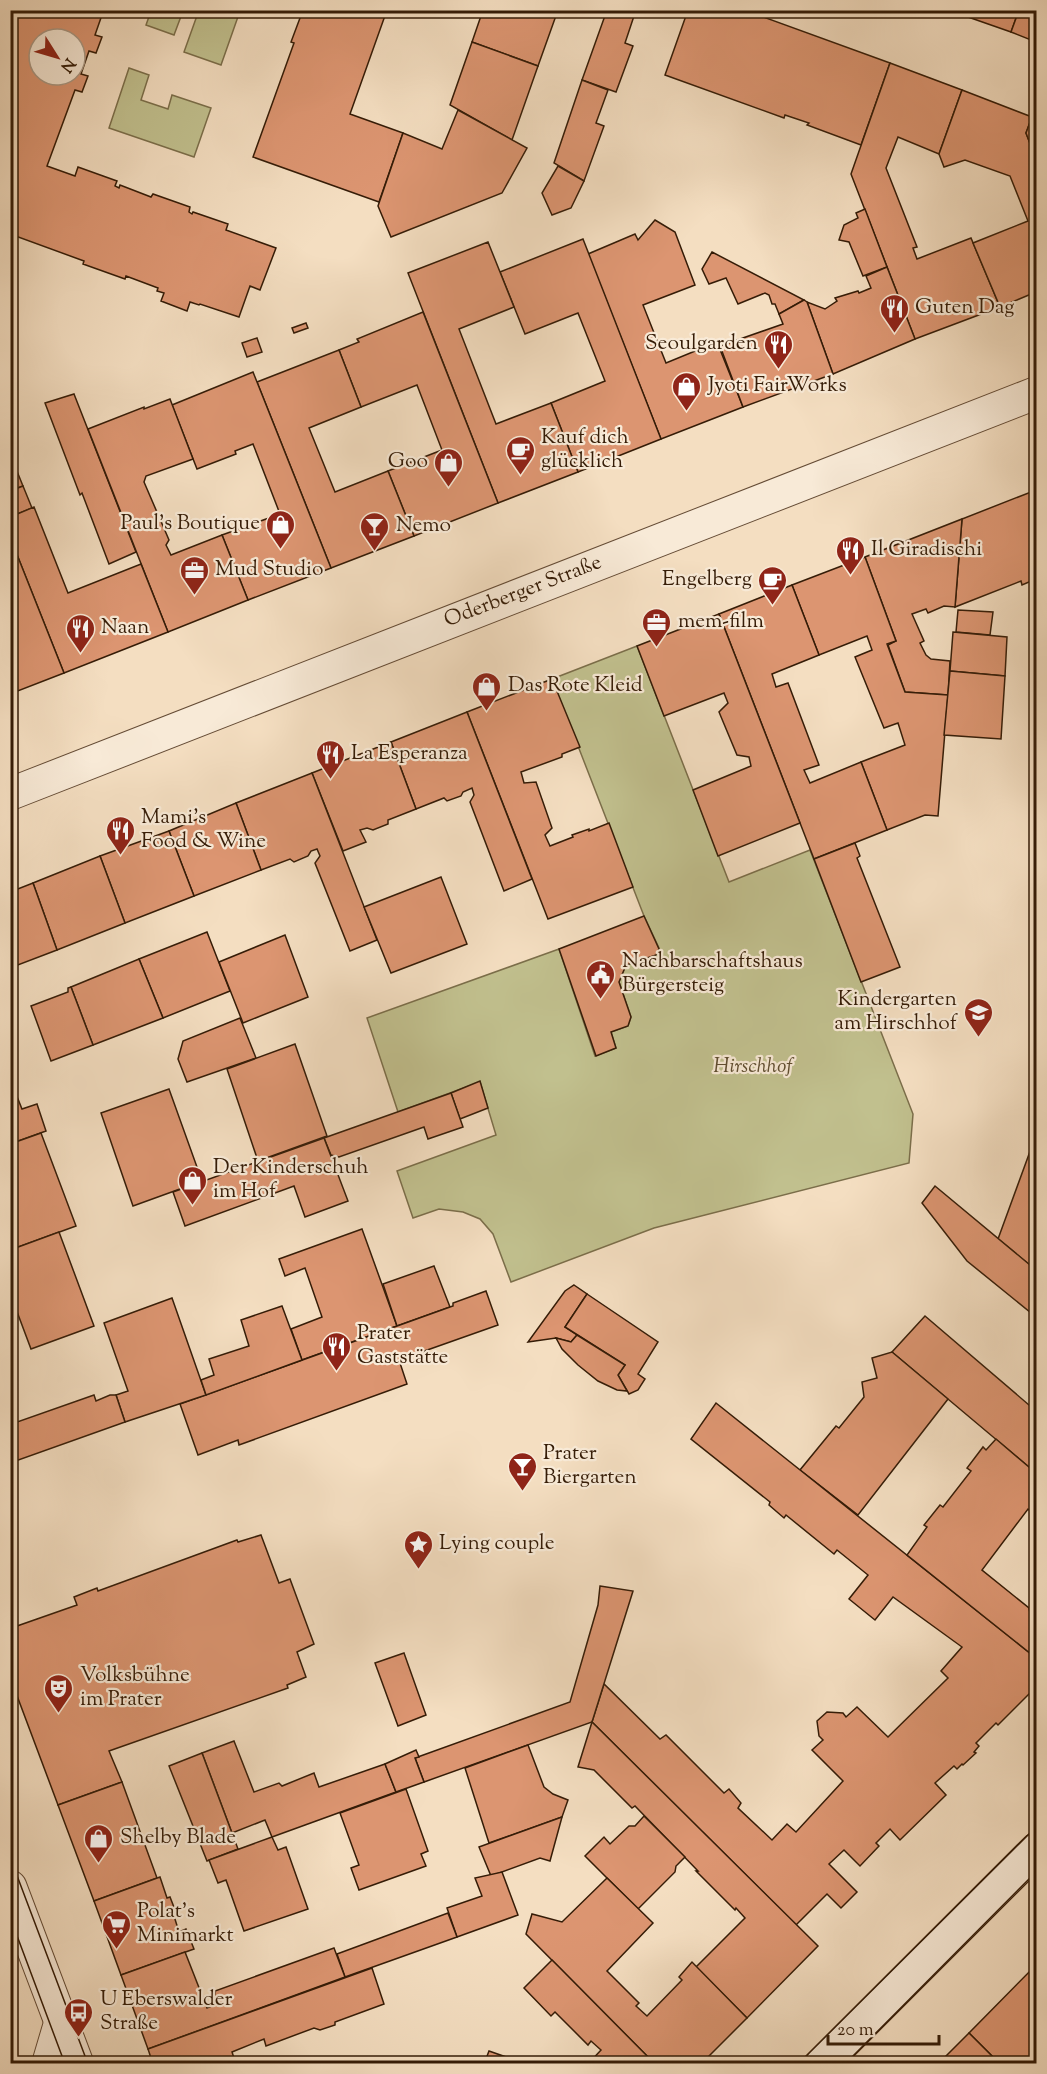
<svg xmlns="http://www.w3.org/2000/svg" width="1047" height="2074" font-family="'Sorts Mill Goudy',serif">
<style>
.green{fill:#c1c08e;stroke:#7b6e4a;stroke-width:1.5}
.building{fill:#dc9571;stroke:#351c07;stroke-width:1.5;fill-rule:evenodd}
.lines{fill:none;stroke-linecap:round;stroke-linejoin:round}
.minor-casing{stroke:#654c36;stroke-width:34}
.tertiary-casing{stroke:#654c36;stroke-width:35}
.secondary-casing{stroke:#351c07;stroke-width:35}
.minor{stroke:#f8ead7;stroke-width:32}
.tertiary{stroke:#f8ead7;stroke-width:33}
.secondary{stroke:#f8ead7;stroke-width:33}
.tram{stroke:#351c07;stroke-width:1.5}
.labels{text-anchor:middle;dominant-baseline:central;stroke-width:4.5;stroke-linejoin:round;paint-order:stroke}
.poi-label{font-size:21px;fill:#351c07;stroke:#f8ead7;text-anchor:start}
.street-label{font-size:21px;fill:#351c07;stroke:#f8ead7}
.park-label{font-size:21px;font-style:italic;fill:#5f4d30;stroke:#f8ead7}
</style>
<rect width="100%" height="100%" fill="#f4dec1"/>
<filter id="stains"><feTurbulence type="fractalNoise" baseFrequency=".00333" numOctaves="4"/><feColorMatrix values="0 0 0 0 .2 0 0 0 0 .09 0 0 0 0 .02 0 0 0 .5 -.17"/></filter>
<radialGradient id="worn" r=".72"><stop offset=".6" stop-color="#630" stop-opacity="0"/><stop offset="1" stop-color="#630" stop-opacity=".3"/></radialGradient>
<!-- green -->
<g class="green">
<polygon points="199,10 240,11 221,65 184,52"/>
<polygon points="151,11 183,11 174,35 146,25"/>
<polygon points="129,68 149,75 141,100 168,109 172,95 211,108 194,157 109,128"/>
<polygon points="637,646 729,882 810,850 913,1114 909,1163 654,1228 511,1282 493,1234 480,1219 463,1212 439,1209 413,1218 397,1171 496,1135 480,1082 398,1112 367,1018 559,949 595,1056 616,1048 611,1032 628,1026 631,1017 619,982 626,965 655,955 659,948 644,916 552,679"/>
</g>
<!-- building -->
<g class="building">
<path d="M16,10H112L110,14L103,12L95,35L102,37L96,53L89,51L81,74L88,76L82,92L75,90L47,166L75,176L78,167L117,181L115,186L119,188L120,185L151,197L153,194L190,207L189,212L192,214L193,212L228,224L226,230L276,248L260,290L250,286L239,317L200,304L199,305L190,302L187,311L161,301L164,293L157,291L158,288L126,276L125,279L83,264L84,261L10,234V19H13ZM39,39H75V75H39Z"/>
<polygon points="303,10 387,10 350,114 403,133 379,202 253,157 294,43 291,42"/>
<polygon points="483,10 558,10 538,66 472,42"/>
<polygon points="607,10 636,10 625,43 633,46 616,92 582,80"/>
<polygon points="688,10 744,10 890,63 861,145 807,125 809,123 785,115 784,118 665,75"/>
<polygon points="948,10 1019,10 1011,32"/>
<polygon points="1019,10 1036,10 1036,42 1011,32"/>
<polygon points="472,42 538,66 512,140 450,105"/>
<polygon points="890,63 962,90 939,154 898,137 886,168 917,247 913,248 917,259 971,238 1000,307 915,339 851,174"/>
<polygon points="582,80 608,90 596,123 604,126 584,181 554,163"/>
<polygon points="962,90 1032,117 1026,133 1036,159 1036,292 1000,307 973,243 1028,221 1010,176 965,160 944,167 939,154"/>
<polygon points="1036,106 1036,159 1026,133"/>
<polygon points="458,110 527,148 502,193 391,237 378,206 403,133 442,149"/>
<polygon points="558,166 584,181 571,208 552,215 542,193"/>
<polygon points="865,209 887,267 863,276 849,242 839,240 844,225 858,218 856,213"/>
<polygon points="655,220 675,232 695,285 643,305 666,363 717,342 743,407 661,439 588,254 635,234 638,240"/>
<polygon points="583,239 661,439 578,472 551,403 605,381 578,313 525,334 500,272"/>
<polygon points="488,242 514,307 459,329 496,424 551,403 578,472 498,503 408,273"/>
<polygon points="712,252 804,300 779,314 775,304 772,304 769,295 765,293 738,304 726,278 709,284 702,269"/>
<polygon points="887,267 915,339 833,374 807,302 825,309 837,301 835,298 858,291 859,293 871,288 866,276"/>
<polygon points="804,300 807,302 833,374 743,407 720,346 783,324 779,314"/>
<polygon points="423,312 498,503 414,536 388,471 442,450 417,385 361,407 339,350 359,342 357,339"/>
<polygon points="306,323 308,328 294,333 292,328"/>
<polygon points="257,338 262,352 247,357 242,343"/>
<polygon points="339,350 361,407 309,428 335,492 388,471 414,536 331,568 257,382"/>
<polygon points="253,372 331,568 248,600 222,535 280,514 253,444 235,451 236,454 197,469 172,405"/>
<polygon points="74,394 136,552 109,564 82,493 80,495 45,403"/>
<polygon points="170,399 193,459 146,476 144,482 169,540 166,545 171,555 222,535 248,600 168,632 88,429 144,407 144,409"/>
<polygon points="10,454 23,486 10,491"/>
<polygon points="23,486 32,508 10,517 10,491"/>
<polygon points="1036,490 1036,579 1022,585 1021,581 955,607 962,519"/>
<polygon points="34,507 68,593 141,564 168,632 64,673 10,537 10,517"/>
<polygon points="962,519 955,607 944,606 928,613 926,609 912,614 924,641 920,643 926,655 931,659 950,661 948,695 905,692 888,645 896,641 865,557"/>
<polygon points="10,537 64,673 10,694 10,614 12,613"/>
<polygon points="865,557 896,641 887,644 905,692 948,695 938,816 925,815 887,830 861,762 905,745 898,723 884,728 855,657 872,650 867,636 819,655 792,585"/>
<polygon points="792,585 819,655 772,674 776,687 788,683 819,765 804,770 810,783 861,762 887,830 814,859 719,614"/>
<polygon points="958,610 993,612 990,635 956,632"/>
<polygon points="719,614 800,823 718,856 693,790 751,766 749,757 737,755 719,712 728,703 724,693 664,716 637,646"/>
<polygon points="953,632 1007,637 1005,676 950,671"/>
<polygon points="950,671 1005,676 1001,739 944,735"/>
<polygon points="552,679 580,747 562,754 562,757 521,772 524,783 536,782 552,828 545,835 550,846 573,837 572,835 589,829 589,831 609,823 633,887 548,919 467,712"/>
<polygon points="467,712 532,879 504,891 470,802 474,795 472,788 463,792 461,796 447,801 444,798 416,809 391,742"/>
<polygon points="391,742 416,809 388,820 388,824 373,830 367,828 360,830 366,842 343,851 312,773"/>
<polygon points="312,773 377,940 350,951 315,863 320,856 317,849 311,851 308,856 294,862 290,859 261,870 236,803"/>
<polygon points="236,803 261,870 194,896 169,831"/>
<polygon points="169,831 194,896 125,923 100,856"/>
<polygon points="855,843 860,856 857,858 900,967 861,982 814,859"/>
<polygon points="100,856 125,923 57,950 33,883"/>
<polygon points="441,877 467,944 391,973 364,907"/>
<polygon points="33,883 57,950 10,968 10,892"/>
<polygon points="644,916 659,949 656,955 626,965 619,982 631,1017 628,1026 611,1032 616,1048 596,1056 559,949"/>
<polygon points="207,932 230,991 163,1018 139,959"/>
<polygon points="285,935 308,997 243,1023 219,962"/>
<polygon points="139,959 163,1018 93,1045 71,987"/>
<polygon points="71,987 93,1045 51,1061 31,1006 68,992 68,988"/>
<polygon points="240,1018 256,1058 187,1082 178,1059 183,1041"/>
<polygon points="295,1044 327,1136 258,1161 227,1069"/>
<polygon points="10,1079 22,1109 37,1104 46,1131 10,1144"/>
<polygon points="480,1081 488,1108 460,1119 451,1093"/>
<polygon points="169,1089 202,1181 133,1206 101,1113"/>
<polygon points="451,1093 463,1127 428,1139 424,1127 339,1157 331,1155 324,1138"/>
<polygon points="41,1133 76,1226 10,1250 10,1144"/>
<polygon points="1036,1135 1036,1270 998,1239"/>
<polygon points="324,1138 348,1201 305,1217 294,1186 185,1226 173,1192"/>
<polygon points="935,1186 1036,1270 1036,1317 967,1261 922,1203"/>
<polygon points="362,1229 397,1326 302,1360 291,1329 322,1317 305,1268 285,1276 279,1259"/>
<polygon points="59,1232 94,1326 31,1349 10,1293 10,1250"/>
<polygon points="434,1266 450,1307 397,1326 383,1284"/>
<polygon points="574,1285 587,1294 565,1327 577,1335 571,1342 556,1338 528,1342 565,1291"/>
<polygon points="486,1291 498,1325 399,1360 407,1384 239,1445 238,1440 198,1455 180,1404 450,1307 453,1306 453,1303"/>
<polygon points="587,1294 658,1342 638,1374 645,1379 638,1390 629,1394 618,1375 625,1365 565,1327"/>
<polygon points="172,1298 206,1395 125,1422 116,1395 128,1391 104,1323"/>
<polygon points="282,1306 302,1360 206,1395 201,1380 214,1375 209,1359 249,1346 241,1320"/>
<polygon points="925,1316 1036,1411 1036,1473 892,1352"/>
<polygon points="577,1335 625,1365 618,1375 627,1391 617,1390 598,1381 578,1365 562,1349 556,1338 571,1342"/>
<polygon points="892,1352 948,1399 858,1515 800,1470 836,1426 839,1428 864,1397 862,1382 877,1378 872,1358"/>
<polygon points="94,1395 96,1401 110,1395 116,1395 125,1422 10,1463 10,1427 16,1425 17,1422"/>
<polygon points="716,1403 1036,1658 1036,1687 998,1725 996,1723 976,1743 979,1746 974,1752 976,1753 963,1765 962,1764 957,1769 954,1766 935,1783 946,1795 900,1840 890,1829 876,1843 879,1846 860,1866 844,1850 829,1864 857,1892 841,1908 827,1894 796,1925 592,1722 604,1684 660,1739 666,1735 724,1793 729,1789 741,1803 738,1808 772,1840 787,1824 796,1832 843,1781 812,1750 823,1740 819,1736 817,1721 827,1712 843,1713 846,1717 857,1707 888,1737 948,1678 941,1671 962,1647 893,1597 875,1620 849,1599 868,1575 837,1550 834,1554 786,1515 784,1518 769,1505 770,1502 691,1439"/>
<polygon points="996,1439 1036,1473 1036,1516 1028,1509 982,1570 1029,1608 1030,1613 1036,1619 1036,1658 907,1555 927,1527 924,1525 940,1505 943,1507 971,1471 967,1468 983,1447 986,1450"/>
<polygon points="261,1535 279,1583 290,1579 314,1644 297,1652 306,1677 287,1685 288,1688 109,1751 122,1782 58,1805 10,1677 10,1619 13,1618 17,1626 77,1605 74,1597 97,1588 98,1591 237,1540 238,1542"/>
<polygon points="600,1586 633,1591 592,1722 424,1782 415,1758 570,1702 598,1605"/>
<polygon points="404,1653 426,1715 398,1726 375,1663"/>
<polygon points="592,1722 818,1946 747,2018 696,1967 745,1918 736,1908 735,1910 696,1871 698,1871 635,1806 632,1808 594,1770 578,1767"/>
<polygon points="234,1741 254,1792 279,1783 282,1786 314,1773 319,1787 385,1764 396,1792 272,1837 265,1820 232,1833 202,1753"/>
<polygon points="528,1745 544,1787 553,1794 568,1800 562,1817 489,1843 465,1768"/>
<polygon points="416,1750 419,1757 415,1758 424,1782 396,1792 385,1764"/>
<polygon points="202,1753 238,1849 207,1861 169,1766"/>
<polygon points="122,1782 157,1878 94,1901 58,1805"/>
<polygon points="406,1789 428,1851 421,1854 426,1866 359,1890 351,1868 359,1865 340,1813"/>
<polygon points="644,1816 685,1857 676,1866 675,1872 638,1909 585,1856 604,1837 610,1844 629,1826 635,1826"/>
<polygon points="562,1817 550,1861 540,1858 491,1876 479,1847"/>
<polygon points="272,1837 278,1850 286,1847 308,1909 244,1931 226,1880 218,1883 209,1860"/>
<polygon points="502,1872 518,1915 457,1937 447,1908 482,1896 475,1878"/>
<polygon points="160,1877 167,1898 170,1897 177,1915 174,1916 179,1932 186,1929 194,1949 121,1975 94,1901"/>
<polygon points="607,1878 653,1923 607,1971 639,2003 636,2006 647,2016 682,1980 679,1977 692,1962 747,2018 701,2064 655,2064 526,1934 532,1914 562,1922"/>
<polygon points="448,1913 457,1937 345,1977 337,1954"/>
<polygon points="334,1948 345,1977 148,2049 121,1975 185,1952 207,2008 214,2005 215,1991"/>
<polygon points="552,1960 560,1968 655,2064 588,2064 601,2050 591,2041 588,2045 555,2012 551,2016 524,1988"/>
<polygon points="1036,1965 1036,2064 1000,2064 969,2033"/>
<polygon points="372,1968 384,2004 335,2022 335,2025 320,2030 314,2028 266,2046 264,2039 232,2052 236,2064 153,2064 148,2049"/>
<polygon points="969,2033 1000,2064 938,2064"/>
<polygon points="489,2051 506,2057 511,2064 484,2064"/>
</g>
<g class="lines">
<defs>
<g id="minor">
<polyline points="10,794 1036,393"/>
<polyline points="48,2064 61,2020"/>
</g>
<polyline id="tertiary" points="10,1887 77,2064"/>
<polyline id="secondary" points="822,2064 1036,1850"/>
</defs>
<!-- minor casing -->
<use href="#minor" class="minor-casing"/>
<!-- tertiary casing -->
<use href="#tertiary" class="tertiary-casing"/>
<!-- secondary casing -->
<use href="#secondary" class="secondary-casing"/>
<!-- minor -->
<use href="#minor" class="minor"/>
<!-- tertiary -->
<use href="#tertiary" class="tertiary"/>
<!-- secondary -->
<use href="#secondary" class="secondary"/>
<!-- tram -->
<g class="tram">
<polyline points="10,1857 88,2064"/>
<polyline points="10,1917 65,2064"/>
<polyline points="798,2064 1036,1827"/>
<polyline points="845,2064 1036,1872"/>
</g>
</g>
<!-- icons -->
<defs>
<symbol id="restaurant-pin" viewBox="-11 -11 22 30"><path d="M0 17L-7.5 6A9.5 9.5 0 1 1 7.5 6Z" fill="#8f2418" stroke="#f8ead7"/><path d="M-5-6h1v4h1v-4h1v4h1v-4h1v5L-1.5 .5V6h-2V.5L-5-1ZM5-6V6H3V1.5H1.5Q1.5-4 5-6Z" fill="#fff"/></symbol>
<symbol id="shop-pin" viewBox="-11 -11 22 30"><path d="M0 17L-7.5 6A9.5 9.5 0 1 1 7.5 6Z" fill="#8f2418" stroke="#f8ead7"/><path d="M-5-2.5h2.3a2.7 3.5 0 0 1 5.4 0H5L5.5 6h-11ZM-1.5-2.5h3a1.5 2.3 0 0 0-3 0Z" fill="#fff"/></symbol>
<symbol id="cafe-pin" viewBox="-11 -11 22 30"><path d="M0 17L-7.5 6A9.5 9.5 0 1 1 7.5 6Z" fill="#8f2418" stroke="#f8ead7"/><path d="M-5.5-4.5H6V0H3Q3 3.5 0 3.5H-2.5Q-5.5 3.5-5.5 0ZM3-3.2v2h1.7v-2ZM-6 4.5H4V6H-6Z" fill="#fff"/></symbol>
<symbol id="bar-pin" viewBox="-11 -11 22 30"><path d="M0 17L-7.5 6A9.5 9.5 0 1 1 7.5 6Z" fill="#8f2418" stroke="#f8ead7"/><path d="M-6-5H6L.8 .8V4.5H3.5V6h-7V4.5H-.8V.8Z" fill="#fff"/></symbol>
<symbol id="office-pin" viewBox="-11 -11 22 30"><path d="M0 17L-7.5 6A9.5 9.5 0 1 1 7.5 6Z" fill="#8f2418" stroke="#f8ead7"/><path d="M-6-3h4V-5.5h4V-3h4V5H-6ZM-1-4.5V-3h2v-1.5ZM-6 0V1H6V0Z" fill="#fff"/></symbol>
<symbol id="civic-pin" viewBox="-11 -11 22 30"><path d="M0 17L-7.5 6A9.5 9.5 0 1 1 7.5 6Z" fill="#8f2418" stroke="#f8ead7"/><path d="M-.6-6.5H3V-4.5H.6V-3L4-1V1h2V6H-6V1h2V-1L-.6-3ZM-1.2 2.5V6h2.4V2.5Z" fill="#fff"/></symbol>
<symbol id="school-pin" viewBox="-11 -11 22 30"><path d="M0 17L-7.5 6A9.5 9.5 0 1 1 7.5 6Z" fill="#8f2418" stroke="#f8ead7"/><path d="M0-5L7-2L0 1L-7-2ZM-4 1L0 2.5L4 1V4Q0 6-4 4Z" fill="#fff"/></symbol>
<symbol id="sight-pin" viewBox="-11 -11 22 30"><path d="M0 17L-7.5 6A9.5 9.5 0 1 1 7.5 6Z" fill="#8f2418" stroke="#f8ead7"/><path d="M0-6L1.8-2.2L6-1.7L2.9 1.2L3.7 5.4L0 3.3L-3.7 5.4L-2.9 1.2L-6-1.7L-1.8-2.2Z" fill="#fff"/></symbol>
<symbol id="theatre-pin" viewBox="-11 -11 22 30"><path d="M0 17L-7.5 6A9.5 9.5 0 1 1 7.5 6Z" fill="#8f2418" stroke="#f8ead7"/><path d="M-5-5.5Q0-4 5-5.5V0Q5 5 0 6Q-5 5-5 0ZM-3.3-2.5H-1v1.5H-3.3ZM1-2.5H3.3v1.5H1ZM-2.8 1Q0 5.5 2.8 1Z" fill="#fff"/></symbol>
<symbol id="supermarket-pin" viewBox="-11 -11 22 30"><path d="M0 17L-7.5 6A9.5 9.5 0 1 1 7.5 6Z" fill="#8f2418" stroke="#f8ead7"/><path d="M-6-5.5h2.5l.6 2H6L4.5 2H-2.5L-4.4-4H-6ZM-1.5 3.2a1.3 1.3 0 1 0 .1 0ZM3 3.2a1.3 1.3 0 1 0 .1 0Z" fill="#fff"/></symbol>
<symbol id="bus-pin" viewBox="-11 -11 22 30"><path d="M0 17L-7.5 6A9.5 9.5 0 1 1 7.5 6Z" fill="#8f2418" stroke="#f8ead7"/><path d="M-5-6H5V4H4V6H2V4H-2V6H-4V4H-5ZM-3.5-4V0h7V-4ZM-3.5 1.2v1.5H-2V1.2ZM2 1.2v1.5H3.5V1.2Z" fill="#fff"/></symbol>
</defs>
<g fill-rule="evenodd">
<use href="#restaurant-pin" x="878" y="292" width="33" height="45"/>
<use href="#restaurant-pin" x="762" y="328" width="33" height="45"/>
<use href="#shop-pin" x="670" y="370" width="33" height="45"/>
<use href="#cafe-pin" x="504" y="434" width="33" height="45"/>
<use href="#shop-pin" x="432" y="446" width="33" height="45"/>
<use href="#shop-pin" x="264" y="508" width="33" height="45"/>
<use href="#bar-pin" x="358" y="510" width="33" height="45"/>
<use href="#restaurant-pin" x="834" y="534" width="33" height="45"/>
<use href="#office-pin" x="178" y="554" width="33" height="45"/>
<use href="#cafe-pin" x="756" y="564" width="33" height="45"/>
<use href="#office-pin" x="640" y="606" width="33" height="45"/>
<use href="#restaurant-pin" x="64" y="612" width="33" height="45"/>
<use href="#shop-pin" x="470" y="670" width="33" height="45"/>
<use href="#restaurant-pin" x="314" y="738" width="33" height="45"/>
<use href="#restaurant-pin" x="104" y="814" width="33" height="45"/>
<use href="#civic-pin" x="584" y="958" width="33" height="45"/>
<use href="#school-pin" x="962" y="996" width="33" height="45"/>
<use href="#shop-pin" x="176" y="1164" width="33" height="45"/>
<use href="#restaurant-pin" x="320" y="1330" width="33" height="45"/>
<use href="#bar-pin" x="506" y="1450" width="33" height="45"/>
<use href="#sight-pin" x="402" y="1528" width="33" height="45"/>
<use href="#theatre-pin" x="42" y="1672" width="33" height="45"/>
<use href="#shop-pin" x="82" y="1822" width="33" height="45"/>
<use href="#supermarket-pin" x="100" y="1908" width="33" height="45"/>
<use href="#bus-pin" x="62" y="1996" width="33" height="45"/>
</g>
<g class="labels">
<!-- poi labels -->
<g class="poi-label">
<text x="915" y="308">Guten Dag</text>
<text x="758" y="344" text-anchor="end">Seoulgarden</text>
<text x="708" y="386">Jyoti FairWorks</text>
<text x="541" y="438">Kauf dich<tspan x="541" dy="24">glücklich</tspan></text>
<text x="428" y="462" text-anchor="end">Goo</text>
<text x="260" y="524" text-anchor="end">Paul's Boutique</text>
<text x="396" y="526">Nemo</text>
<text x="871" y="550">Il Giradischi</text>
<text x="215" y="570">Mud Studio</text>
<text x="752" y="580" text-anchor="end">Engelberg</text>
<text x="678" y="622">mem-film</text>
<text x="101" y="628">Naan</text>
<text x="508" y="686">Das Rote Kleid</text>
<text x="351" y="754">La Esperanza</text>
<text x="141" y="818">Mami's<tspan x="141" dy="24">Food &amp; Wine</tspan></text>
<text x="622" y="962">Nachbarschaftshaus<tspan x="622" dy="24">Bürgersteig</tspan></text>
<text x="957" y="1000" text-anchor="end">Kindergarten<tspan x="957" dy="24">am Hirschhof</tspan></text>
<text x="213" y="1168">Der Kinderschuh<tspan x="213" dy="24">im Hof</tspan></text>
<text x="357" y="1334">Prater<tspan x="357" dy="24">Gaststätte</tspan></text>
<text x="543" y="1454">Prater<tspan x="543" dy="24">Biergarten</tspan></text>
<text x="439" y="1544">Lying couple</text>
<text x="80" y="1676">Volksbühne<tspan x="80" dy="24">im Prater</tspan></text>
<text x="120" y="1838">Shelby Blade</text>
<text x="137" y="1912">Polat's<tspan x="137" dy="24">Minimarkt</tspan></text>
<text x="100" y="2000">U Eberswalder<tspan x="100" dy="24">Straße</tspan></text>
</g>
<!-- street labels -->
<g class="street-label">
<text transform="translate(523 592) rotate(-21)">Oderberger Straße</text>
</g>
<!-- park labels -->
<g class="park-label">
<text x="753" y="1067">Hirschhof</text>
</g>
</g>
<!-- margin -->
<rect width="1047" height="2074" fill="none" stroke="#f4dec1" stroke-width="36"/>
<rect x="12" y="12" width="1023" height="2050" fill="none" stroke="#351c07" stroke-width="3"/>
<rect x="18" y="18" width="1011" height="2038" fill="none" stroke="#351c07" stroke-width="1.5"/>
<!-- north arrow -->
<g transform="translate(57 57) rotate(127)"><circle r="28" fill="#f8ead7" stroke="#aa9884" stroke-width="1.5"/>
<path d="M0-4.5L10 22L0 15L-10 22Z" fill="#8f2418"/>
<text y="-9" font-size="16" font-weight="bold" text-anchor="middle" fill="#351c07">N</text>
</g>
<!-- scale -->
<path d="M828 2035v9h111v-9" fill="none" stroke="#351c07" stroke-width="3"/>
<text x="837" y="2035" font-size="18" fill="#351c07" stroke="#f8ead7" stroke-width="4.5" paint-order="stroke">20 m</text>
<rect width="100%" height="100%" filter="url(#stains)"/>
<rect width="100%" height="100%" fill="url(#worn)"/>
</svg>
